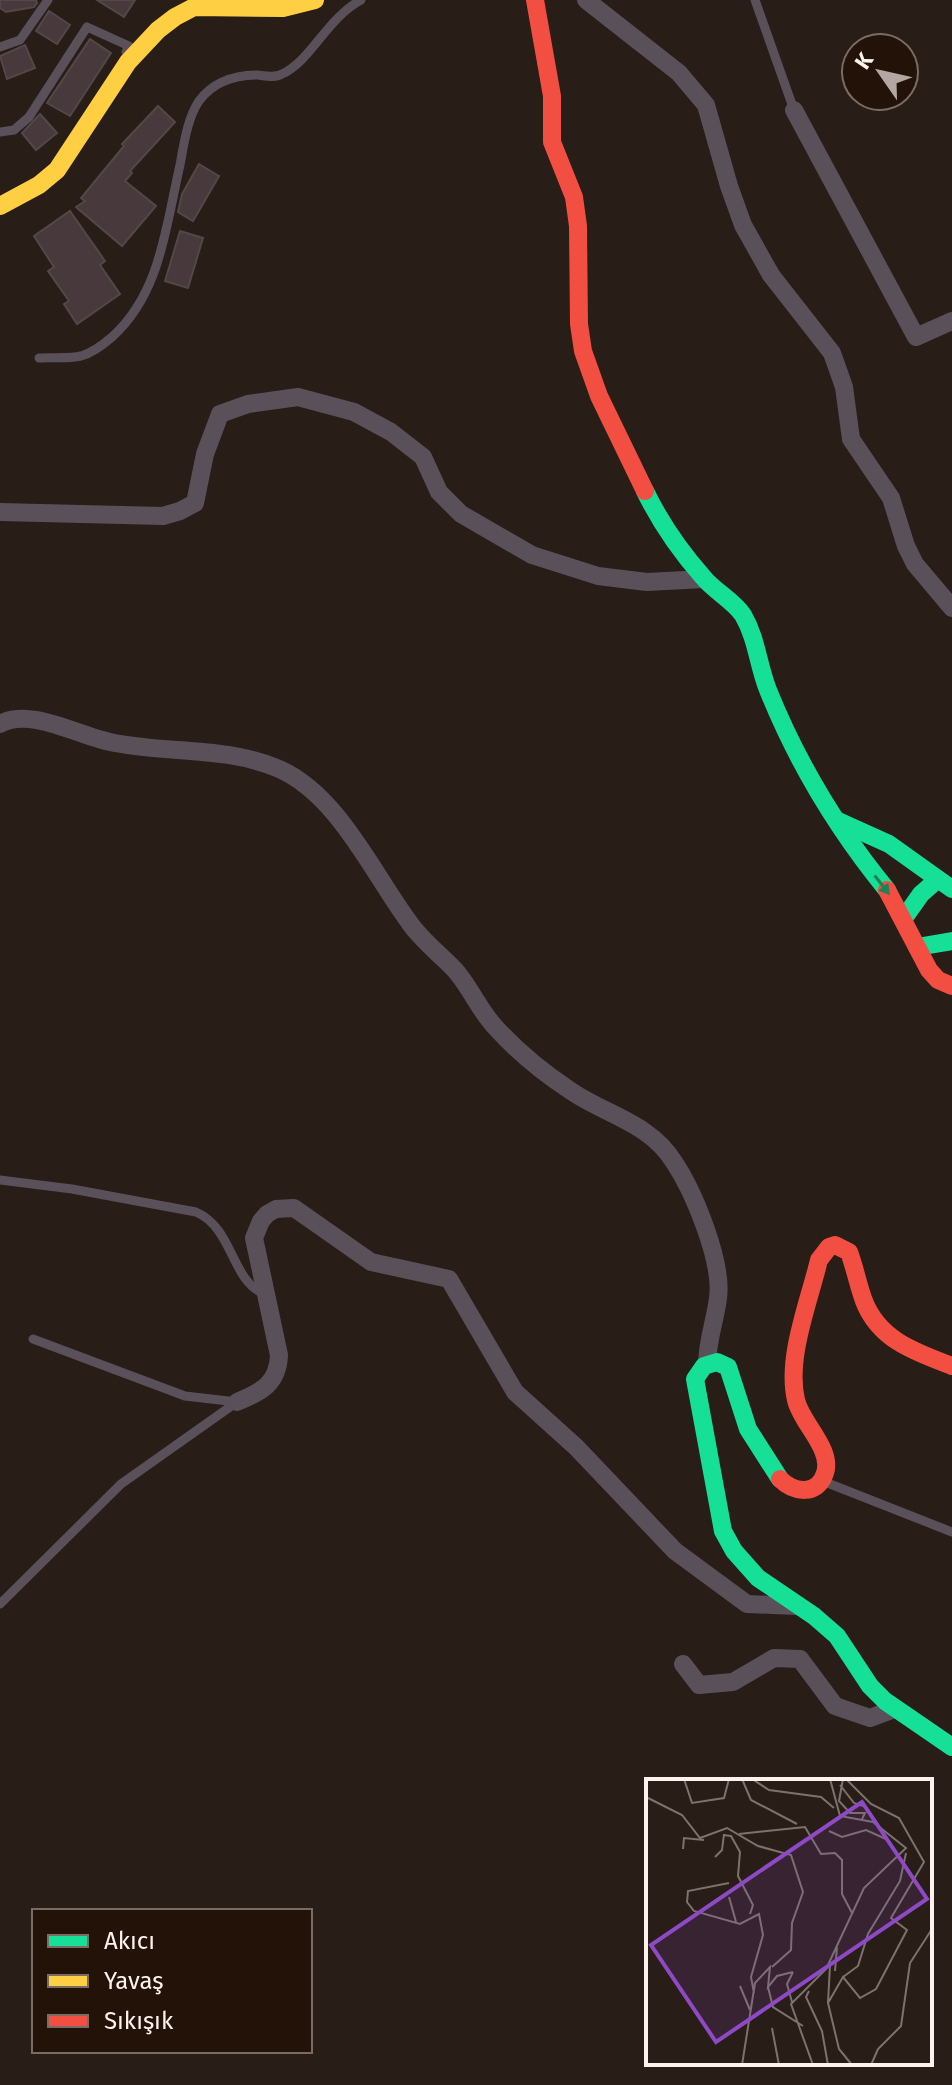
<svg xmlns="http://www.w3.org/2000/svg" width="952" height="2085" font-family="'Fira Sans',sans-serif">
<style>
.building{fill:#48393d;stroke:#514847;stroke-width:2}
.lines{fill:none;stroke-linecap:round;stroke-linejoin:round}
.lane{stroke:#5a505a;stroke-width:9}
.street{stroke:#5a505a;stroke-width:18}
.fast{stroke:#16e098;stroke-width:18}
.slow{stroke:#ffcf43;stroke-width:18}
.jam{stroke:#f24e42;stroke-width:18}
.oneway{fill:#1c8357}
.inset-road{fill:none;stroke:#7d726d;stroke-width:2}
.view{fill:#8e4ac6;fill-opacity:0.15;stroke:#8e4ac6;stroke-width:4}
.inset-edge{fill:none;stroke:#fdf2ed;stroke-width:4}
</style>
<rect width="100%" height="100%" fill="#281d17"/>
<!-- building -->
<g class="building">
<polygon points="0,0 36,0 37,3 34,7 6,12 0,8"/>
<polygon points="97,0 135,0 124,17"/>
<polygon points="49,11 70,25 57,44 36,31"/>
<polygon points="90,39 111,53 70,116 47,103"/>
<polygon points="25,45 35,68 7,79 0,56"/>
<polygon points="158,106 175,122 130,171 132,173 125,181 156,206 122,246 76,207 85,201 81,198 124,146 122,144"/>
<polygon points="40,114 57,133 36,150 22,133"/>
<polygon points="199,164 219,176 193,221 178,212 182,194"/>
<polygon points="70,211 105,261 100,265 120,294 77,324 64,304 69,301 48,271 54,267 34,236"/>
<polygon points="180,231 203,238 188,288 165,281"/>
</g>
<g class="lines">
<!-- lane -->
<g class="lane">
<polyline points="755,0 794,110"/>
<polyline points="0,47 20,40 48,0"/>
<polyline points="0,132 14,130 29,117 87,27 129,46 126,52"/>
<path d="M39,358C52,357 68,359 81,356C92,353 104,344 112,337C161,293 166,225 180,165C184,144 187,119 199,101C213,82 235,75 258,75C266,76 275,78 282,74C311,61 327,18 361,0"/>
<path d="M0,1180L72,1189L196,1212C234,1229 230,1279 264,1294"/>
<polyline points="33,1339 185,1396 237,1402"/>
<polyline points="825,1482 952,1532"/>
<polyline points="0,1604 121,1484 237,1402"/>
</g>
<!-- street -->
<g class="street">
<polyline points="586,0 679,73 706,105 729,186 743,225 771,275 832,353 844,387 851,439 891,498 906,546 915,564 952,608"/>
<polyline points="794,110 916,337 952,321"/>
<polyline points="0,512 163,516 180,511 195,503 205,454 220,414 248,404 298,397 354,412 391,432 423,457 439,492 461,514 532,555 598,576 647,582 704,579"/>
<path d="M0,724C30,707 79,736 110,742C165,754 224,746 277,768C337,793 372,872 409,922C421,940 440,954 455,970C471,988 480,1012 497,1029C518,1052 545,1074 571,1091C606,1115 650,1123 674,1162C694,1192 723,1262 718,1298C715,1322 708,1337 707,1363"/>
<path d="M237,1402C262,1392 278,1383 279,1355L254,1238L261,1221L267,1214L276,1209L294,1208L371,1262L449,1279L515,1392L576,1447L675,1551L747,1604L797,1606"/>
<polyline points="683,1664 699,1685 733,1682 774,1658 800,1659 835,1706 870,1718 894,1709"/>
</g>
<!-- fast -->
<g class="fast">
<path d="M645,491C660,522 680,551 703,577C714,591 733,600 743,615C757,639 758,665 768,690C797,762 838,830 887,890"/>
<polyline points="838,821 889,844 952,889"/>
<polyline points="904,918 921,894 937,880"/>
<polyline points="917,947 952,941"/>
<polyline points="780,1479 748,1429 728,1367 717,1362 704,1366 695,1379 723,1531 734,1551 758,1578 814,1616 837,1636 870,1686 885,1701 952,1747"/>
</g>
<!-- slow -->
<polyline class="slow" points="0,206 39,185 57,170 128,62 158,30 175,17 194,7 283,8 315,0"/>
<!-- jam -->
<g class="jam">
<polyline points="535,0 552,96 552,142 574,197 578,226 579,324 583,351 599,396 645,491"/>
<polyline points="887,890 929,970 938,980 952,986"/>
<path d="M780,1479C794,1493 818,1496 825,1473C833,1449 801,1423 796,1400C786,1358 809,1302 819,1260L829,1247L835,1245L849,1252C855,1268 858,1285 864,1301C879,1340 915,1352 952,1366"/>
</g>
</g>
<!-- one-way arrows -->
<defs><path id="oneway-solid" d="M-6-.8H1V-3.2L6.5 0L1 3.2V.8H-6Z" transform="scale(2)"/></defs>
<use class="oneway" href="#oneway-solid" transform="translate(882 885) rotate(52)"/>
<!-- overview -->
<g transform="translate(646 1779)">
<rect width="286" height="286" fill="#281d17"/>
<path class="inset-road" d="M38,0L46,24L78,19L83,0M96,0L105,21L151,45M106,0L123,11L175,18L188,29M197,0L193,22L204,34H219L216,40M194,6L208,24L220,28M0,18L36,36L54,59L81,49L112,67L145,76L157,113L146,144L145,171L126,188M183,52L196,58L220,51L240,60M93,55L159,48L175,75L189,74L196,81V115L206,134M77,56L85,57L94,73L92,97L107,126L104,135M37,70L38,59L58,61M69,78L76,71L78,55M83,104L42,112L41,123L48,132L94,145L113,135L117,156L105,198L108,214M83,118L90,143M181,188L218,109L260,69L227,43L194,37L184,0M189,192L191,168M197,198L212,187L222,155L254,102L260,74M94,207L104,231M122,208L127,228L157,247M163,212L160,218L176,252L182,286M146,223L141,205L147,193M182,224L197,198L214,219L230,210L261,151L245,139L278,83L253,39L225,25L200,0M126,249L133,286M96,286L109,204L124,188L122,208L131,197L147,193M167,286L145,225L184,186L182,224L193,270L206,286M225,286L232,270L255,247L264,184L286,150"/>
<path class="view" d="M216,23L281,120L70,263L5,166Z"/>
<rect width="286" height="286" class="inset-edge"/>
</g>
<!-- legend -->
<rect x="32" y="1909" width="280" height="144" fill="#231208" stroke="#7a6c64" stroke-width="2"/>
<rect x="48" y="1935" width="40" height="12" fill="#16e098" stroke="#7a6c64" stroke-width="2"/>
<text x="104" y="1949" font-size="24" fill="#fdf2ed">Akıcı</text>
<rect x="48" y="1975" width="40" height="12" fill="#ffcf43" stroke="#7a6c64" stroke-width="2"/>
<text x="104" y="1989" font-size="24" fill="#fdf2ed">Yavaş</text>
<rect x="48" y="2015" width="40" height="12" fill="#f24e42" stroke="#7a6c64" stroke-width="2"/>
<text x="104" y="2029" font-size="24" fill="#fdf2ed">Sıkışık</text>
<!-- north arrow -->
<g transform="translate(880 72) rotate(304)"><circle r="38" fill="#231208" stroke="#7a6c64" stroke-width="2"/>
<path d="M0-6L14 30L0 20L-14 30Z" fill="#b2a7a2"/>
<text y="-12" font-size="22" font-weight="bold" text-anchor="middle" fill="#fdf2ed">K</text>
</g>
</svg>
